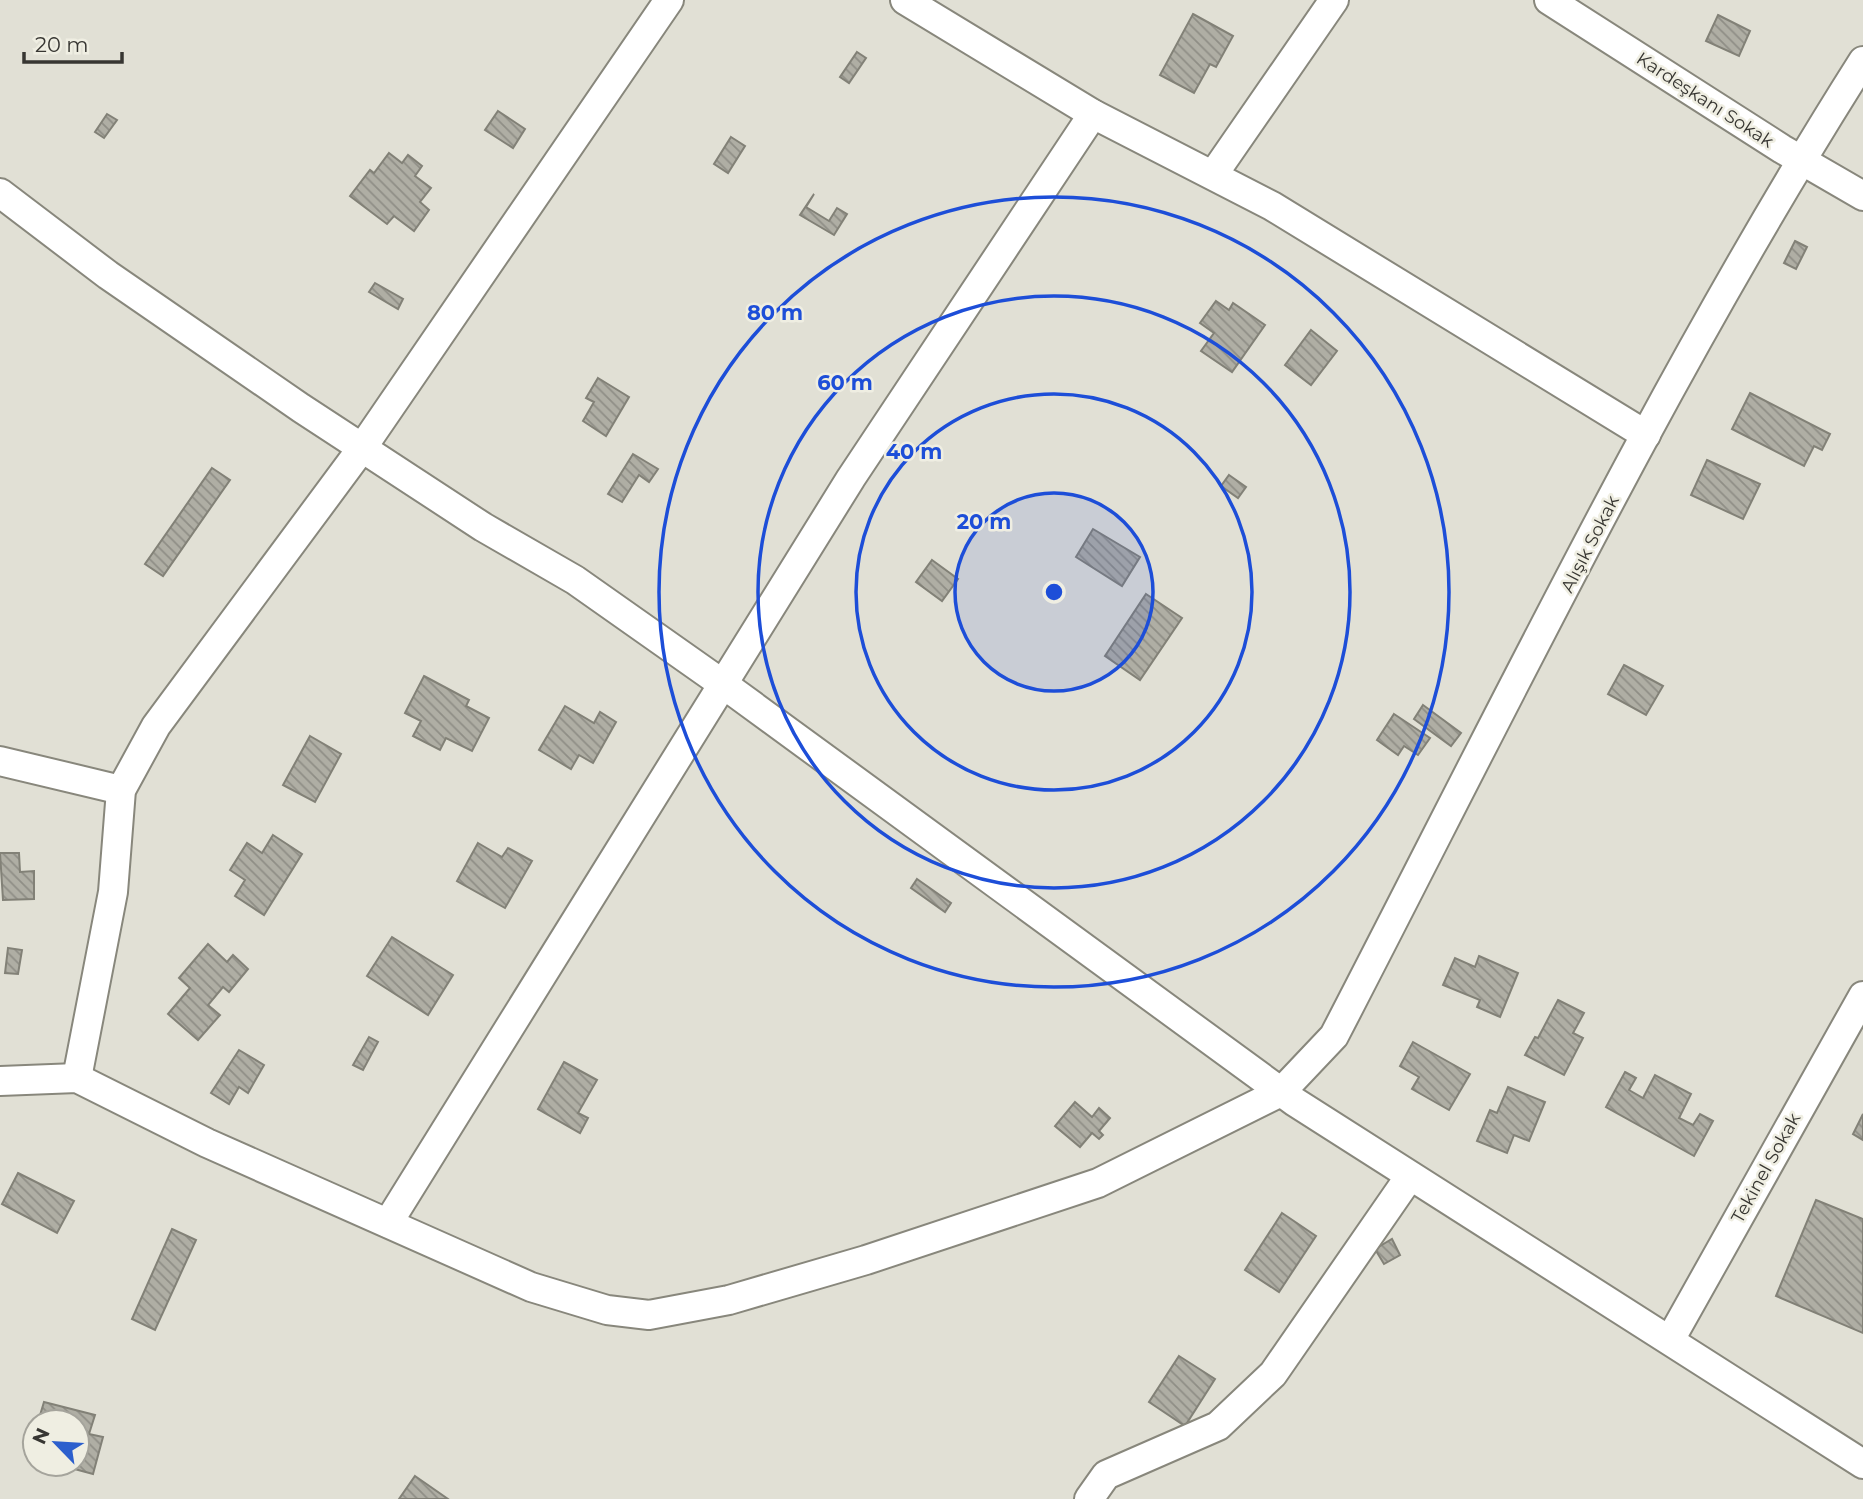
<svg xmlns="http://www.w3.org/2000/svg" width="1863" height="1499" font-family="Montserrat,sans-serif">
<style>
.building{fill:url(#building-back-hatch);stroke:#828177;stroke-width:2}
.lines{fill:none;stroke-linecap:round;stroke-linejoin:round}
.street-casing{stroke:#88877c;stroke-width:32}
.street{stroke:#fff;stroke-width:28}
.ring{fill:none;stroke:#1d4ed8;stroke-width:3.5}
.labels{text-anchor:middle;dominant-baseline:central;stroke-width:5;stroke-linejoin:round;paint-order:stroke}
.street-label{font-size:18px;fill:#373632;stroke:#efeee2}
.centre{fill:#1d4ed8;stroke:#efeee2;stroke-width:3.5}
.ring-label{font-size:21px;text-anchor:middle;font-weight:bold;fill:#1d4ed8;stroke:#efeee2;stroke-width:5;stroke-linejoin:round;paint-order:stroke}
</style>
<defs>
<pattern id="building-back-hatch" width="6" height="6" patternUnits="userSpaceOnUse" patternTransform="scale(1.75)"><rect width="6" height="6" fill="#afaea4"/><path d="M-1 5l2 2M0 0l6 6M5-1l2 2" fill="none" stroke="#8f8e86"/></pattern>
</defs>
<rect width="100%" height="100%" fill="#e1e0d5"/>
<!-- building -->
<g class="building">
<polygon points="1193,14 1233,36 1216,67 1210,64 1194,93 1160,75"/>
<polygon points="1718,15 1750,31 1739,56 1706,41"/>
<polygon points="857,52 866,58 849,83 840,77"/>
<polygon points="498,111 525,129 513,148 485,130"/>
<polygon points="107,114 117,120 104,138 95,132"/>
<polygon points="731,137 745,146 728,173 714,164"/>
<polygon points="389,153 402,163 408,155 422,166 415,176 431,188 420,202 429,210 414,231 394,216 387,224 350,196 370,170 374,173"/>
<polygon points="814,194 806,207 829,221 837,208 847,214 834,235 800,215"/>
<polygon points="1795,241 1807,247 1796,269 1784,263"/>
<polygon points="375,283 403,299 398,309 369,292"/>
<polygon points="1216,301 1229,310 1233,303 1265,325 1232,372 1201,351 1214,333 1200,323"/>
<polygon points="1311,330 1337,351 1311,385 1285,365"/>
<polygon points="598,378 629,397 606,436 583,421 594,402 586,398"/>
<polygon points="1750,393 1830,434 1822,450 1814,446 1804,466 1732,429"/>
<polygon points="633,454 658,469 649,482 639,475 622,502 608,494"/>
<polygon points="1707,460 1760,484 1743,519 1691,495"/>
<polygon points="212,468 230,480 163,576 145,564"/>
<polygon points="1229,475 1246,487 1238,498 1221,486"/>
<polygon points="1093,529 1140,557 1122,586 1076,557"/>
<polygon points="932,560 958,579 942,601 916,582"/>
<polygon points="1146,594 1182,618 1140,680 1105,656"/>
<polygon points="1624,665 1663,686 1646,715 1608,694"/>
<polygon points="424,676 469,700 466,706 489,718 472,751 446,738 440,750 413,736 421,721 405,713"/>
<polygon points="1423,705 1461,733 1451,746 1414,719"/>
<polygon points="565,706 594,723 600,712 616,722 593,763 579,755 571,769 539,750"/>
<polygon points="1394,714 1430,738 1418,755 1404,746 1398,755 1377,740"/>
<polygon points="310,736 341,754 315,802 283,785"/>
<polygon points="273,835 302,854 264,915 235,896 245,880 230,870 247,843 262,853"/>
<polygon points="478,843 502,857 508,848 532,861 505,908 457,881"/>
<polygon points="0,853 19,853 20,872 34,871 34,899 3,900"/>
<polygon points="917,879 951,903 945,912 911,888"/>
<polygon points="392,937 453,975 428,1015 367,976"/>
<polygon points="208,944 227,962 233,955 248,969 229,992 223,987 208,1005 220,1015 198,1040 168,1014 190,988 179,978"/>
<polygon points="8,948 22,950 18,974 5,973"/>
<polygon points="1479,956 1518,973 1500,1017 1477,1007 1480,1000 1443,985 1455,958 1475,967"/>
<polygon points="1558,1000 1584,1013 1573,1033 1583,1038 1564,1075 1525,1055 1535,1037 1538,1038"/>
<polygon points="369,1037 378,1042 363,1070 353,1065"/>
<polygon points="1413,1042 1470,1074 1449,1110 1412,1089 1419,1077 1400,1066"/>
<polygon points="239,1050 264,1065 248,1093 239,1087 229,1104 211,1093"/>
<polygon points="564,1062 597,1080 578,1113 588,1118 580,1133 538,1109"/>
<polygon points="1625,1072 1636,1078 1629,1090 1643,1098 1655,1075 1691,1094 1679,1118 1693,1125 1700,1114 1713,1121 1694,1156 1606,1107"/>
<polygon points="1508,1087 1545,1102 1529,1141 1514,1135 1507,1153 1477,1141 1490,1110 1497,1113"/>
<polygon points="1075,1102 1092,1117 1099,1108 1110,1118 1099,1131 1103,1135 1099,1139 1092,1133 1080,1147 1055,1126"/>
<polygon points="1863,1114 1863,1140 1853,1134"/>
<polygon points="18,1173 74,1201 57,1233 2,1204"/>
<polygon points="1816,1200 1863,1219 1863,1333 1776,1296"/>
<polygon points="1282,1213 1316,1236 1279,1292 1245,1270"/>
<polygon points="172,1229 196,1240 155,1330 132,1319"/>
<polygon points="1392,1239 1400,1255 1384,1264 1375,1249"/>
<polygon points="1179,1356 1215,1379 1185,1426 1149,1402"/>
<polygon points="44,1402 95,1415 89,1434 103,1437 93,1474 56,1464 77,1464 77,1422 38,1422"/>
<polygon points="415,1476 448,1499 399,1499"/>
</g>
<g class="lines">
<defs>
<g id="street">
<polyline points="905,0 1093,114 1272,206 1646,435"/>
<polyline points="1549,0 1782,149 1863,196"/>
<polyline points="1213,175 1334,0"/>
<polyline points="0,193 108,275 301,408 483,527 575,580 734,692 1295,1102 1863,1464"/>
<polyline points="0,761 121,790"/>
<polyline points="77,1078 113,892 121,790 156,726 362,448 669,0"/>
<path d="M0,1081L77,1078L207,1143L531,1287L607,1310L649,1315L729,1300L866,1260L1098,1183L1281,1092L1334,1036C1504,708 1665,373 1863,61"/>
<polyline points="388,1223 851,478 1093,114"/>
<polyline points="1670,1340 1863,996"/>
<polyline points="1089,1499 1106,1475 1218,1426 1273,1374 1410,1176"/>
</g>
</defs>
<!-- street casing -->
<use href="#street" class="street-casing"/>
<!-- street -->
<use href="#street" class="street"/>
</g>
<!-- distance rings -->
<circle cx="1054" cy="592" r="99" fill="#1d4ed8" fill-opacity=".12"/>
<g class="ring">
<circle cx="1054" cy="592" r="99"/>
<circle cx="1054" cy="592" r="198"/>
<circle cx="1054" cy="592" r="296"/>
<circle cx="1054" cy="592" r="395"/>
</g>
<g class="labels">
<!-- street labels -->
<g class="street-label">
<text transform="translate(1705 100) rotate(33)">Kardeşkanı Sokak</text>
<text transform="translate(1590 544) rotate(-63)">Alışık Sokak</text>
<text transform="translate(1766 1168) rotate(-61)">Tekinel Sokak</text>
</g>
</g>
<circle cx="1054" cy="592" r="10" class="centre"/>
<g class="ring-label">
<text x="775" y="320">80 m</text>
<text x="845" y="390">60 m</text>
<text x="914" y="459">40 m</text>
<text x="984" y="529">20 m</text>
</g>
<!-- north arrow -->
<g transform="translate(56 1443) rotate(295)"><circle r="33" fill="#efeee2" stroke="#a5a49c" stroke-width="2"/>
<path d="M0-5L12 26L0 18L-12 26Z" fill="#2c5fcd"/>
<text y="-10" font-size="19" font-weight="bold" text-anchor="middle" fill="#373632">N</text>
</g>
<!-- scale -->
<path d="M24 52v10h98v-10" fill="none" stroke="#373632" stroke-width="3.5"/>
<text x="35" y="52" font-size="21" fill="#373632" stroke="#efeee2" stroke-width="5" paint-order="stroke">20 m</text>
</svg>
